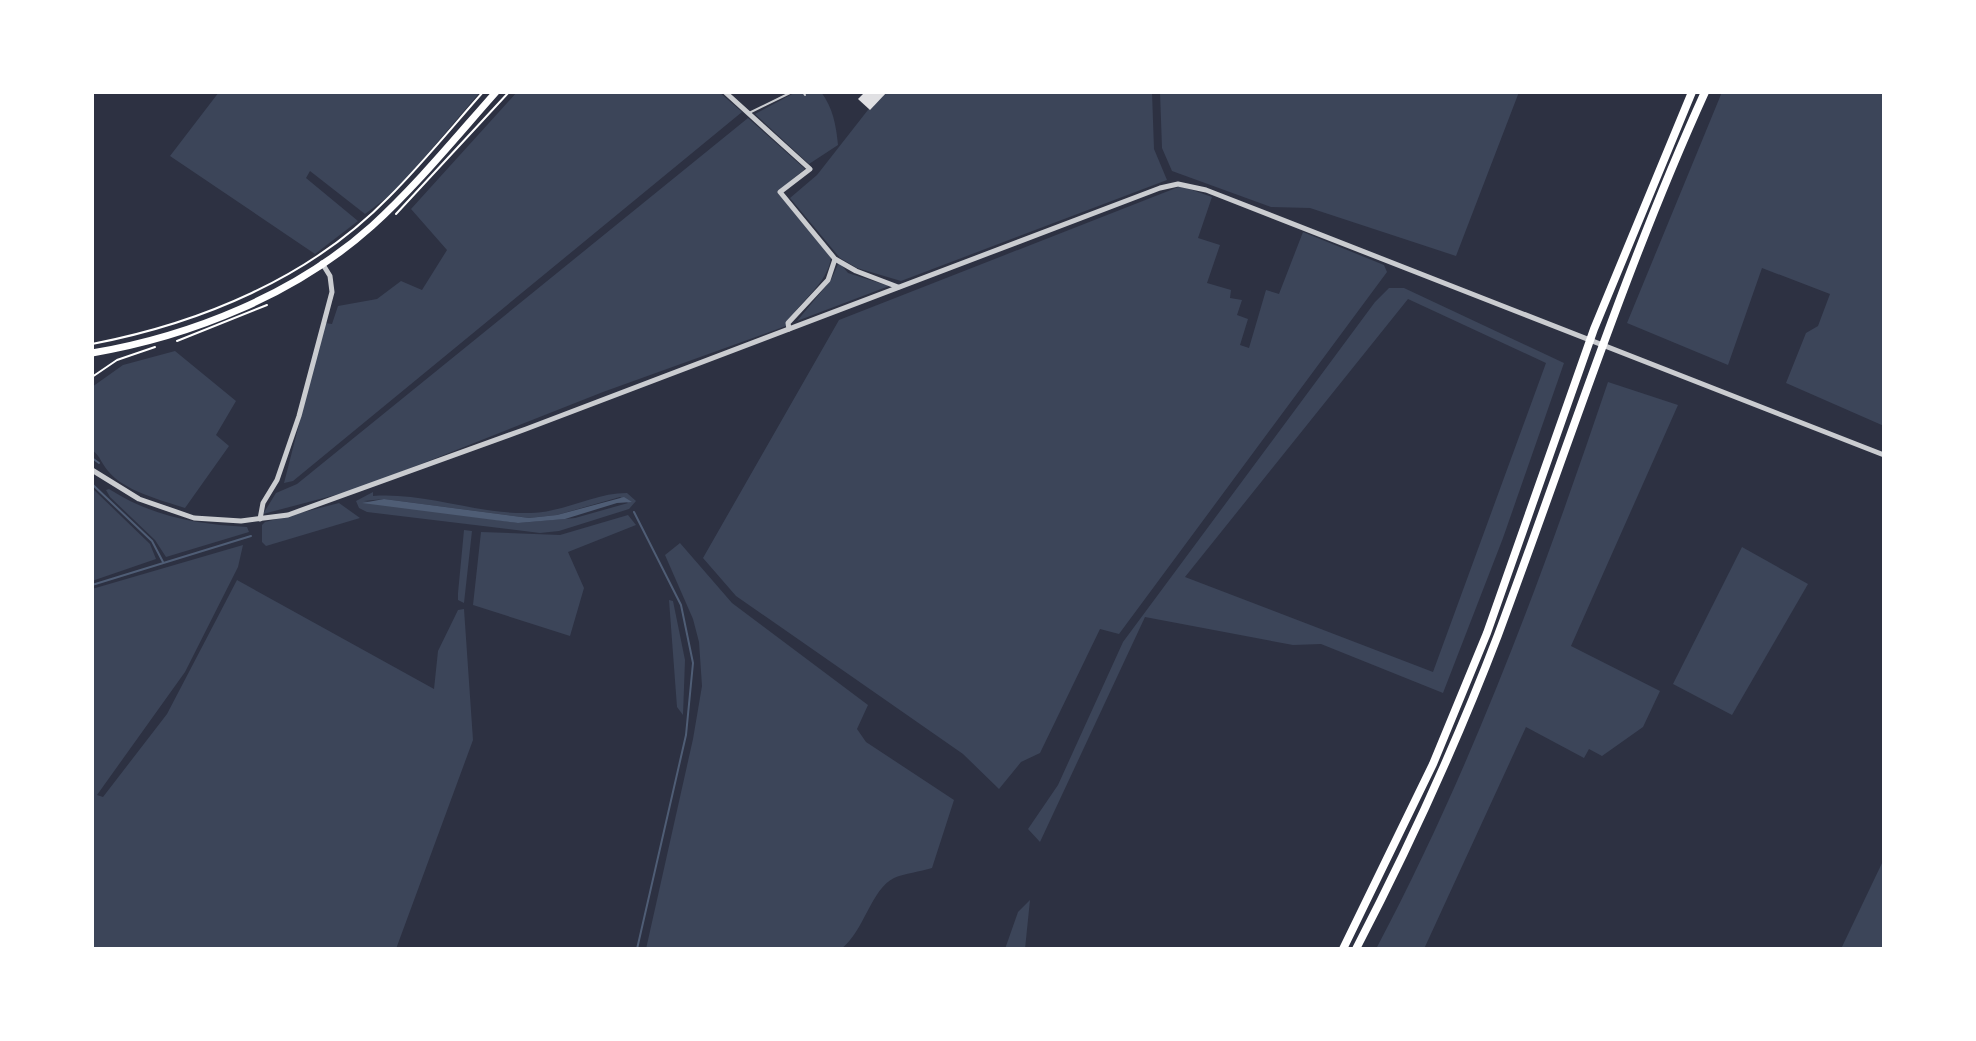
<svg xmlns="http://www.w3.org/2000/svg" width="1976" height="1041" font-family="'Noto Serif',serif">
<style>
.green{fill:#3c4559;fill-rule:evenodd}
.water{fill:#4f5d75}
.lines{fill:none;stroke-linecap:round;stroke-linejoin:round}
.stream{stroke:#4f5d75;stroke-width:2}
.building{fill:#e0e0e3}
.path{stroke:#fff;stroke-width:2}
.service{stroke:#caccd0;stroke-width:2}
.minor{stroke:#caccd0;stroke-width:5}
.secondary{stroke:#fff;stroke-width:7}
.trunk{stroke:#fff;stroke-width:8}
</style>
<rect width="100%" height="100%" fill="#2d3142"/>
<!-- green -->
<g class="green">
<polygon points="219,92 480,92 397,190 365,214 310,171 306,178 358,221 315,254 170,156"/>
<polygon points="517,92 719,92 742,112 293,481 284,483 325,323 332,324 338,306 377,299 401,281 422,290 447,250 411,209"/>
<path d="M796,92H821C833,108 836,125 838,145L809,164L755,114Z"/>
<polygon points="882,92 1152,92 1154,149 1167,180 901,281 857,268 840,258 790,198 817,175"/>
<polygon points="1160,92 1519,92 1456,256 1310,208 1271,207 1172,171 1162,148"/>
<polygon points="1722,92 1884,92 1884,426 1786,383 1806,333 1818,326 1830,294 1762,268 1728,365 1627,323"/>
<path d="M748,118L805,169L777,192L831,257C828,285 798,301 786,326L603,392L358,489L263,514L276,493L297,484Z"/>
<polygon points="1181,186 1212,197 1198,238 1220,245 1207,283 1231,290 1230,298 1242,300 1237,315 1248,319 1240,345 1249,348 1266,290 1279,294 1303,232 1384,265 1387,272 1119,634 1100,629 1040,753 1021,762 999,789 963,754 736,596 703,558 839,320"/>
<polygon points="839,262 848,273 889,286 797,321 831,280"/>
<path d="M1389,288H1404L1564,363L1503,538L1443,693L1321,644L1293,645L1145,617L1040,842L1028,829L1058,785L1123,642L1375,302ZM1408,299L1546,363L1433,672L1185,577Z"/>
<path d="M175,351L236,401L216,435L229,446L185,508C161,500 124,491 108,471C101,463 101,457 92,450V387L123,365Z"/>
<path d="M1608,382L1678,405L1571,646L1660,691L1643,727L1602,756L1589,749L1584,758L1526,727L1424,949H1376C1472,768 1543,575 1608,382Z"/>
<polygon points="92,488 150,544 156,559 92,581"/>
<path d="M109,489C153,517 196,524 247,527L249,532L166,557L155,540L110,497L106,490Z"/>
<path d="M373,492V496C425,492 479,515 531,513C565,512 594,493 627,493L636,501L629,509L559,531L540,533L367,512L359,508L356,501ZM620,497L628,503L575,518L518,523L364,501L384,499L529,518L557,515Z"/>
<polygon points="339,503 360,518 266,546 262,542 262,525 265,522"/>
<polygon points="628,515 636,525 568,552 584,588 570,636 473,605 481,532 560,535"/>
<polygon points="464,530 472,531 464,603 458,600 458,593"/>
<path d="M680,543L732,603L868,705L857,729L866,742L954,800L932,868C920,872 905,873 894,878C871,889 864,932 841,949H646L693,739L702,686L699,642L693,619L665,555Z"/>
<polygon points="243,545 238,567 185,672 97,795 103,797 167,714 237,580 434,689 438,651 458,610 464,609 473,740 396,949 92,949 92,589"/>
<polygon points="1742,547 1808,584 1732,715 1673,684"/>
<polygon points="669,600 673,601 685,660 683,715 677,707"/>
<polygon points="1883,861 1884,949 1841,949"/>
<polygon points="1030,900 1025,949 1005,949 1018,912"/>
</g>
<!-- water -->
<polygon class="water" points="624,497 632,502 617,503 565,519 518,523 362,503 384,499 529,518 557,515"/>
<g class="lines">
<!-- stream -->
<g class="stream">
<polyline points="92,458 99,463"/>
<polyline points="92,484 152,541 163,562"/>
<polyline points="634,512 681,605 693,663 686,735 637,949"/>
<polyline points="92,585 251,536"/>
</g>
</g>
<!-- building -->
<polygon class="building" points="865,92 887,92 870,110 858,99"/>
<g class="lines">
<!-- path -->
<g class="path">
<polyline points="396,214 509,92"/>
<polyline points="177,341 267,305"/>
<path d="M92,344C201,323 310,278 389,197C422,164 452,127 483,92"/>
<polyline points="92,377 117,360 155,347"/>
</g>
<!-- service -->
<g class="service">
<polyline points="803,92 805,95"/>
<polyline points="749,113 792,92"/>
</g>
<!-- minor -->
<g class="minor">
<polyline points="725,92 810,169 780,192 835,259 856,271 898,287"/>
<polyline points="789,329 788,323 828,280 835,259"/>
<polyline points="92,470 139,499 194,518 241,521 288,515 526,429 1160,188 1178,184 1206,190 1884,455"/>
<polyline points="260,519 263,503 277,480 299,416 332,292 330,276 322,263"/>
</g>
<!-- secondary -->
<path class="secondary" d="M92,353C192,336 296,294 372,226C417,185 456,137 496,92"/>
<!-- trunk -->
<g class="trunk">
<polyline points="1343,949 1433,764 1487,633 1594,329 1692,92"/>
<path d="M1356,949C1409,847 1457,742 1498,635C1566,453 1625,268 1705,92"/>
</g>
</g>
<!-- border -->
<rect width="1976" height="1041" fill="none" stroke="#ffffff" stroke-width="188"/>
</svg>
